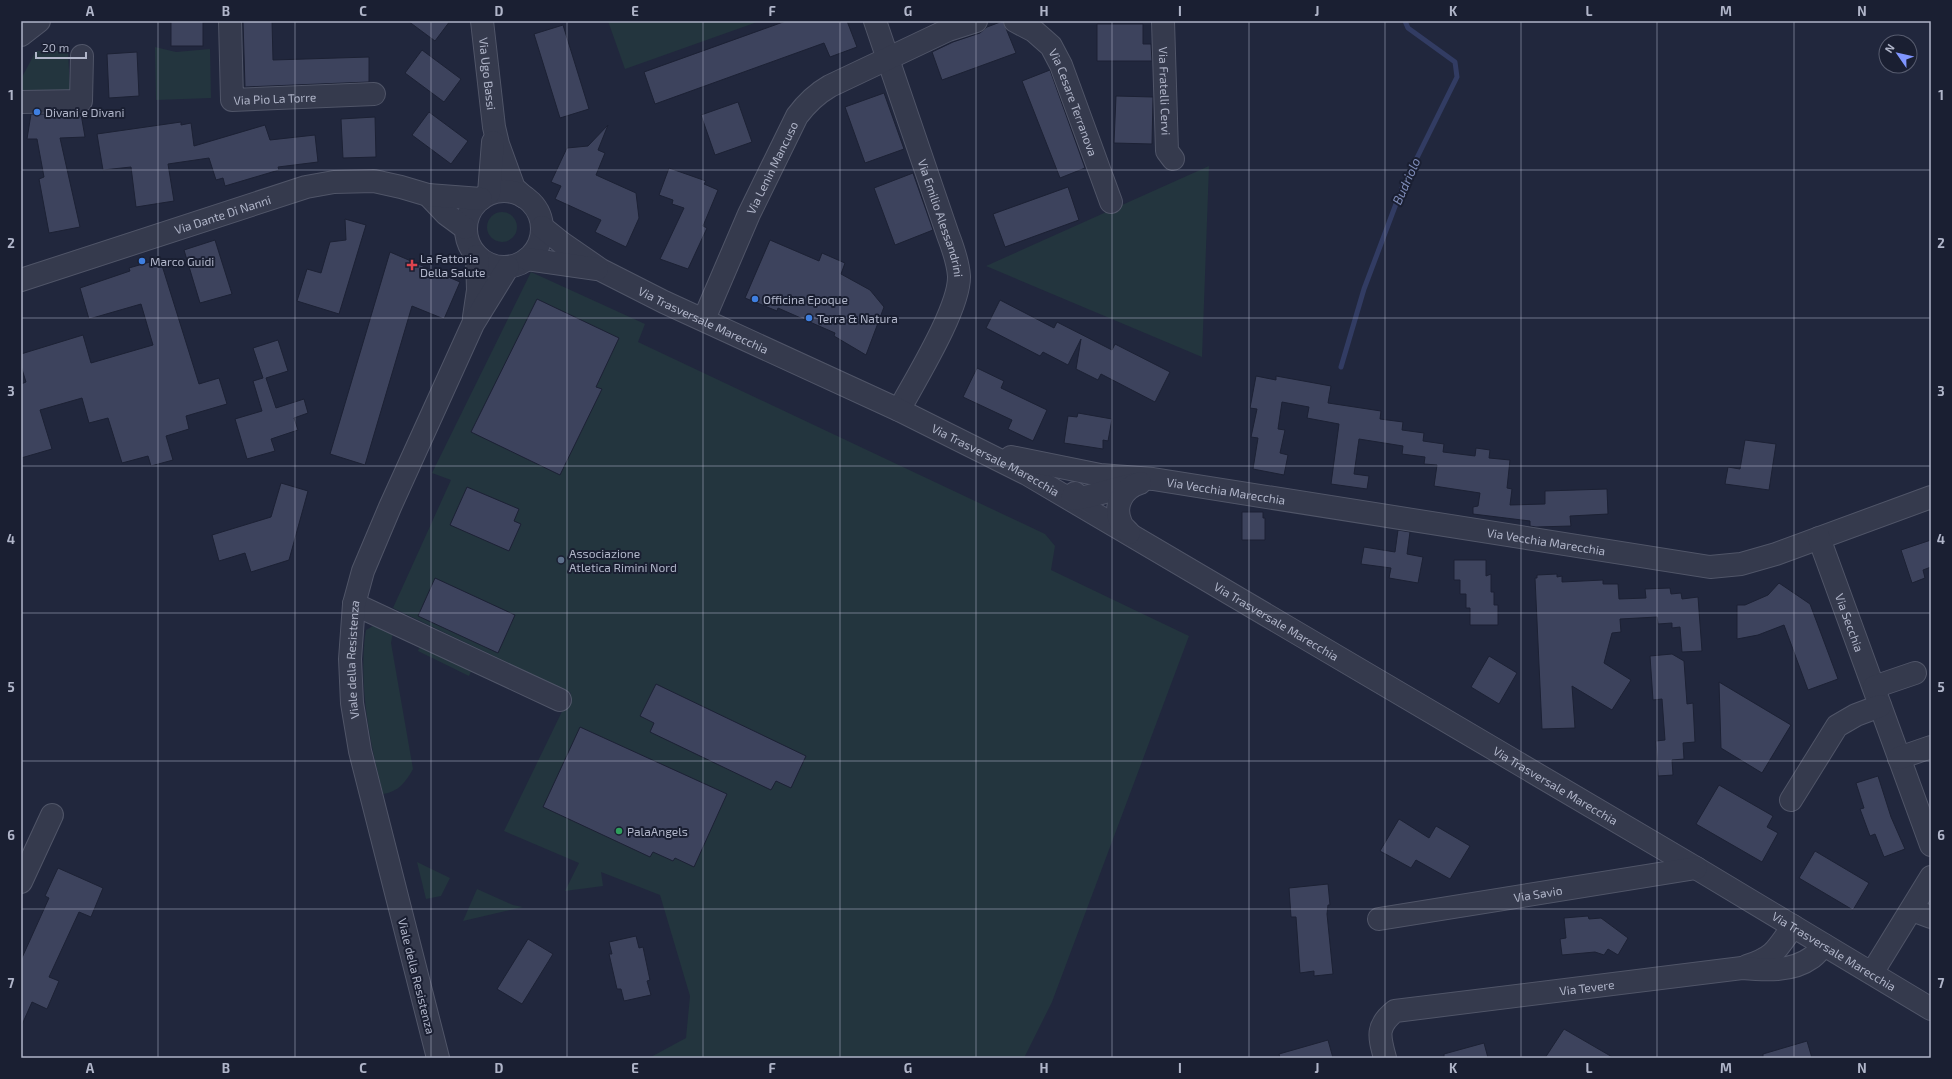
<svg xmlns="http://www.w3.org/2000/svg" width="1952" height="1079" font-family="'Exo 2',sans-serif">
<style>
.green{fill:#23353e}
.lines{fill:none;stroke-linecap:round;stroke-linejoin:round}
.stream{stroke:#323c63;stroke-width:5}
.building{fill:#3d435d;stroke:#1c2134}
.minor-casing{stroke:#505568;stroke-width:24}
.minor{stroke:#353a4d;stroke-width:22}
.grid{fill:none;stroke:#b0b5c9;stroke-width:1;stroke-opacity:0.55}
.shop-dot{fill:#3f7fe0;stroke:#1a1f32;stroke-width:1.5}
.health-dot{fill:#e0444e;stroke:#1a1f32;stroke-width:1.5}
.service-dot{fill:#5c6f8a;stroke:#1a1f32;stroke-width:1.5}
.leisure-dot{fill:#2e9e5b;stroke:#1a1f32;stroke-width:1.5}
.labels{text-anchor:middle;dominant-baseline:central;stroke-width:4;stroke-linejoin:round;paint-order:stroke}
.street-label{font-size:12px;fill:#b0b5c9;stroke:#1a1f32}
.poi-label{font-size:12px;fill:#b0b5c9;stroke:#1a1f32;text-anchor:start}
.water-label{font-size:13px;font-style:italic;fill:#7e8bb7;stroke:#1a1f32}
.neatline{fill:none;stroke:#b0b5c9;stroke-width:1.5}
.grid-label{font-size:13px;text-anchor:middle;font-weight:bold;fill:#b0b5c9}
</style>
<rect width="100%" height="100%" fill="#21273d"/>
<!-- green -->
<g class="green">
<polygon points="608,21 760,21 625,69"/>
<polygon points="155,47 176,52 210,49 211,98 156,100"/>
<polygon points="36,51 68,51 70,90 21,91 21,79"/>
<polygon points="1209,166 1202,357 986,266"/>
<circle cx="502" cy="227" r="15"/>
<polygon points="531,272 645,324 638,342 1045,534 1055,546 1051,570 1189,636 1052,1002 1024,1058 649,1058 686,1038 690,996 660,895 601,872 603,886 565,891 579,863 504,831 571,693 393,608 451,480 432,473"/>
<path d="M373,626L393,632L391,643L413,769C406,782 398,792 383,794C370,742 359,690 365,636L366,630Z"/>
<polygon points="420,646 472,669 469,676 418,651"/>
<polygon points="417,862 450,878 441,896 426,899"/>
<polygon points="477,889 513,905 523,907 463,921"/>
</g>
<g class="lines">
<!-- stream -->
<polyline class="stream" points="1341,367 1364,289 1402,188 1457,77 1455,62 1408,28 1405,21"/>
</g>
<!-- building -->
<g class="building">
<rect x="171" y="21" width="32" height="25"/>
<polygon points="243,21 272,21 273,60 369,57 369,82 245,87"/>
<polygon points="408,21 450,21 435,41"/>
<polygon points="786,21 847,21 857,47 830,57 824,43 655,104 644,72"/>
<polygon points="1003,21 1016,53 942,80 932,52 953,42 980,33 987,27"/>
<polygon points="1097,24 1143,24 1143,44 1151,44 1152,61 1097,61"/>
<polygon points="563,25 589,109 560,118 534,34"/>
<polygon points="422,50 461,79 444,102 405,73"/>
<polygon points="137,52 139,96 109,98 107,54"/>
<polygon points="1050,70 1085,168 1060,178 1022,81"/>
<polygon points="884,93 904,149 865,163 845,107"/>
<polygon points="1116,96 1153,97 1152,144 1114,143"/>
<polygon points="738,102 752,142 715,155 701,115"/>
<polygon points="429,112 468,141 451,164 412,135"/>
<polygon points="81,114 85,137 60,138 80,227 49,233 39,179 44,177 37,139 27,139 31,114"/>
<polygon points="375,117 376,157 343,158 341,119"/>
<polygon points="181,122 181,125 191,123 194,146 265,125 270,140 315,135 318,162 278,167 279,170 225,186 223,178 216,180 209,158 168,164 174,201 136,207 131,167 103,170 97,134"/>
<polygon points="608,125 598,150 605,153 596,175 636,193 639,218 626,247 595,232 601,220 555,199 561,186 551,182 567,148 588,146"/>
<polygon points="669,168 706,181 704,184 718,190 703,226 707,228 688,269 660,259 684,208 672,204 673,200 659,195"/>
<polygon points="913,173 933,230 895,245 874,188"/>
<polygon points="1068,187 1079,220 1005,247 993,214"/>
<polygon points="345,219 366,225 339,314 297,301 307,269 321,273 330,242 346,240"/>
<polygon points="215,240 232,294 200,303 184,250"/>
<polygon points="770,240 819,261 822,253 845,263 841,274 870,290 884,307 866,355 834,336 835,333 778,308 777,311 745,298"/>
<polygon points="390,252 460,282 444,319 412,306 365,465 330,454"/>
<polygon points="160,259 199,384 219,378 227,404 186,416 189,429 166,436 173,460 151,466 148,456 122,463 108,418 89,423 82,398 40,410 52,449 21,458 21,384 26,382 21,366 21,354 83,335 91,363 153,345 141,304 89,319 80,288 130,271 129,268"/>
<polygon points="537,299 619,338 596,387 602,389 560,475 471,432"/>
<polygon points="1000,300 1054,328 1057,322 1112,350 1115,344 1170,372 1155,402 1101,374 1098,380 1076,369 1081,339 1068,365 1043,352 1040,356 986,328"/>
<polygon points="278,340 288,371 266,378 276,408 304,399 308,413 294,418 298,430 271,439 275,451 247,459 235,419 262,411 253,381 263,378 253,348"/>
<polygon points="977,368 1004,381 1001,388 1047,410 1033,441 1008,429 1012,420 963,397"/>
<polygon points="1256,376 1276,380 1276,376 1331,386 1328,403 1381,411 1380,419 1403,422 1402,430 1424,433 1423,441 1444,444 1443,452 1475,456 1476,448 1490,450 1489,458 1510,460 1507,488 1512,489 1510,505 1545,504 1545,491 1607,489 1608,514 1570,516 1571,526 1536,527 1530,526 1530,521 1473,514 1473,507 1478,506 1480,493 1434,486 1437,465 1424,464 1425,457 1402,454 1403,446 1359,439 1354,474 1369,476 1367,489 1331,484 1339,424 1307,418 1309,407 1282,402 1278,429 1285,430 1280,453 1288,455 1284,475 1253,469 1258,438 1251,437 1257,409 1250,408"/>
<polygon points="1078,413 1112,419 1108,441 1103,440 1103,449 1064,443 1068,416 1077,417"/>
<polygon points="1745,440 1776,444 1769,490 1725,484 1728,467 1740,469"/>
<polygon points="281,483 308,491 289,560 251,572 245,553 219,561 212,535 271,517"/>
<polygon points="467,487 519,509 514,521 521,524 509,551 450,525"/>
<polygon points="1242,512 1263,512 1263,518 1265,518 1265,540 1242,540"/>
<polygon points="1398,530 1410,532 1407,554 1423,557 1418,583 1389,578 1391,568 1361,564 1364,547 1395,552"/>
<polygon points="1931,540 1931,567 1923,570 1925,578 1912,583 1901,550"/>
<polygon points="1454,560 1486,560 1486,576 1491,574 1491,592 1494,592 1494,605 1498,605 1498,625 1470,625 1470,608 1466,608 1466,594 1460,594 1460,580 1454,580"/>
<polygon points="1557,574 1557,577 1562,576 1562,582 1603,580 1603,584 1618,584 1619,599 1646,598 1645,589 1670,588 1671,594 1681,593 1682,599 1698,597 1702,651 1682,652 1680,627 1672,628 1672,623 1658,624 1657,617 1620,619 1621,632 1612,633 1604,663 1631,680 1612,710 1572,686 1575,728 1542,729 1535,578 1537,578 1537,575"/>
<polygon points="435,578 515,615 498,653 418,616"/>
<polygon points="1779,583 1810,604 1838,679 1808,690 1784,625 1758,635 1737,639 1737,605 1745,605 1768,595"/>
<polygon points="1672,654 1684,661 1687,704 1693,703 1695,742 1683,743 1684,759 1672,760 1673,775 1658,776 1656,741 1665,740 1662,699 1653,700 1650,656"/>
<polygon points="1489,656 1517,673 1499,704 1471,687"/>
<polygon points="1719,682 1791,725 1762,773 1721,748"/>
<polygon points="656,684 806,756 791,788 776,781 771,790 650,732 654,723 640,716"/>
<polygon points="580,727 727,794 694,867 675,858 673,861 653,852 650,857 543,807"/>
<polygon points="1878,776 1891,817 1905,849 1884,857 1875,834 1870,836 1860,809 1864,808 1856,783"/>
<polygon points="1719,785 1773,816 1767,827 1778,833 1762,862 1696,824"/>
<polygon points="1399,819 1429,838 1436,826 1470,846 1450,879 1416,860 1411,868 1380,851"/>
<polygon points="1815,851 1869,883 1853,910 1799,878"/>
<polygon points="58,868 103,888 91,917 79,912 49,977 59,981 47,1009 32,1002 21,1027 21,960 49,898 45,896"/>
<polygon points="1328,884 1330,905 1328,905 1327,914 1333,974 1314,976 1314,971 1300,973 1296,917 1291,917 1289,888"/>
<polygon points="1588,916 1589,919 1601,918 1628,938 1618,955 1608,949 1604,955 1595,952 1562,955 1560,939 1566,938 1564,918"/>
<polygon points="636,936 639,948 643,947 650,980 647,981 651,995 624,1001 621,989 617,989 609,954 612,954 609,942"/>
<polygon points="528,939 553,954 522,1004 497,989"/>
<polygon points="1564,1029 1614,1058 1545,1058"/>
<polygon points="1328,1040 1333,1058 1280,1058 1279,1054"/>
<polygon points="1807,1041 1812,1058 1763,1058 1763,1054"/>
<polygon points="1484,1043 1488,1058 1444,1058 1444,1054"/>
</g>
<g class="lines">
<defs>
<g id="minor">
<path id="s1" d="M230,21L232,100L374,94"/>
<path id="s2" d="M482,21L494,127L498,144L514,188L524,197"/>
<path id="s3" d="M875,21L948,235C953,248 958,262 959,276C960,308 915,380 899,410"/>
<path id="s4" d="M1015,21L1034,31L1051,46L1061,65L1111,202"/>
<path id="s5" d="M1163,21L1167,151L1173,159"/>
<polyline points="21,35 39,21"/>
<polyline points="21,102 81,101 82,56"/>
<circle cx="504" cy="229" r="38"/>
<polyline points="489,193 493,142"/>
<polyline points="428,195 446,214 465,228"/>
<path id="s6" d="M542,227L562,243L601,270L664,302L899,410L1027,474L1696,868L1931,1009"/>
<polyline points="527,259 597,269"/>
<path id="s7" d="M21,280L306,187L334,182L374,181L401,187L428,195L481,199"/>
<polyline points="474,317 478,290 477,256"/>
<path id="s8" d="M704,319L749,214L797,116C806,104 816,94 830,86L948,30L976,21"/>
<path id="s9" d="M1011,457L1100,475L1153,479L1710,567L1741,564L1776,554L1931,497"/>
<path d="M1075,493L1072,499C1094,497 1114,488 1136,484"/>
<path d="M1129,533C1127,530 1122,527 1121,523C1113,506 1123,488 1140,483"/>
<path id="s10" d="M1819,538L1931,845"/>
<polyline points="354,604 560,700"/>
<polyline points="1874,687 1915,673"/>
<polyline points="1899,758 1931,747"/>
<polyline points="1791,800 1837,726 1856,715 1880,706"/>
<polyline points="21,882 52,815"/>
<polyline points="1912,910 1931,917"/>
<path id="s11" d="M1379,919L1696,868"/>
<path d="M1747,966C1775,957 1777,949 1793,926"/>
<polyline points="1872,973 1931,877"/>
<path id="s12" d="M438,1058L360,751L352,703L350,659L354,604L363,571L390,507L473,324L508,267"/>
<path id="s13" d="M1385,1058C1379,1036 1376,1026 1395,1011L1742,968C1764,970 1792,972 1811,958C1816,955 1820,949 1824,945"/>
</g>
</defs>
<!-- minor casing -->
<use href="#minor" class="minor-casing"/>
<!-- minor -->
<use href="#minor" class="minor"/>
</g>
<!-- grid -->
<path class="grid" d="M158,21V1058M295,21V1058M431,21V1058M567,21V1058M703,21V1058M840,21V1058M976,21V1058M1112,21V1058M1249,21V1058M1385,21V1058M1521,21V1058M1657,21V1058M1794,21V1058M21,170H1931M21,318H1931M21,466H1931M21,613H1931M21,761H1931M21,909H1931"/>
<!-- markers -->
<g class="shop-dot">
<circle cx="37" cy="112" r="4"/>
<circle cx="142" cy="261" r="4"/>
<circle cx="755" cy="299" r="4"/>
<circle cx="809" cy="318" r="4"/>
</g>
<path class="health-dot" d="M410 259h4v4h4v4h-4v4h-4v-4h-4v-4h4z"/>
<circle class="service-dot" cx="561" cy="560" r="4"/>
<circle class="leisure-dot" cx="619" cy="831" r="4"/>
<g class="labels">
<!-- street labels -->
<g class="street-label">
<text stroke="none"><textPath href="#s2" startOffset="53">Via Ugo Bassi</textPath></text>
<text stroke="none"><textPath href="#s5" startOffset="70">Via Fratelli Cervi</textPath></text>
<text stroke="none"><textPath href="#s1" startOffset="122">Via Pio La Torre</textPath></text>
<text stroke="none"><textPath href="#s4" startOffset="105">Via Cesare Terranova</textPath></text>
<text stroke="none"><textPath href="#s8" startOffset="166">Via Lenin Mancuso</textPath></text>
<text stroke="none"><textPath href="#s7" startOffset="212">Via Dante Di Nanni</textPath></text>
<text stroke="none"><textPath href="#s3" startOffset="208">Via Emilio Alessandrini</textPath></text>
<text stroke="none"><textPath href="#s6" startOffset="187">Via Trasversale Marecchia</textPath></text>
<text stroke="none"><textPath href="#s6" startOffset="511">Via Trasversale Marecchia</textPath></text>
<text stroke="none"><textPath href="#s9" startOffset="218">Via Vecchia Marecchia</textPath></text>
<text stroke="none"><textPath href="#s9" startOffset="542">Via Vecchia Marecchia</textPath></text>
<text stroke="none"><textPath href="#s6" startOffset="835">Via Trasversale Marecchia</textPath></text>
<text stroke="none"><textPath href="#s10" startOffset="90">Via Secchia</textPath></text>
<text stroke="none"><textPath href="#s12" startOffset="409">Viale della Resistenza</textPath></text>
<text stroke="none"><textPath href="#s6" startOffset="1159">Via Trasversale Marecchia</textPath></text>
<text stroke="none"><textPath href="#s11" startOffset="161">Via Savio</textPath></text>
<text stroke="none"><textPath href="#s6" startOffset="1483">Via Trasversale Marecchia</textPath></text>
<text transform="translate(417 976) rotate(76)">Viale della Resistenza</text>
<text stroke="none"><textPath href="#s13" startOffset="246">Via Tevere</textPath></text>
</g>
<!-- poi labels -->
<g class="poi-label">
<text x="45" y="112">Divani e Divani</text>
<text x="420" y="258">La Fattoria<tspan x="420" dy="14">Della Salute</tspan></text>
<text x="150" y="261">Marco Guidi</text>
<text x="763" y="299">Officina Epoque</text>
<text x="817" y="318">Terra &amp; Natura</text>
<text x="569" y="553">Associazione<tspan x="569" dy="14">Atletica Rimini Nord</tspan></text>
<text x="627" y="831">PalaAngels</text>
</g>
<!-- water labels -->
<g class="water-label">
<text transform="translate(1406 181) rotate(-66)">Budriolo</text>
</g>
</g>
<!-- border -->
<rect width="1952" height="1079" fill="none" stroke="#1a1f32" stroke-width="44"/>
<!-- north arrow -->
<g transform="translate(1898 54) rotate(304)"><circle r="19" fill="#1a1f32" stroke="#565b6e"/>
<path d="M0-3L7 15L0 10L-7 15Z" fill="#8096ff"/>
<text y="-6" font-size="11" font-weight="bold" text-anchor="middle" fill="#b0b5c9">N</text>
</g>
<!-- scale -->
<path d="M36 52v6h50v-6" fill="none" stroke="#b0b5c9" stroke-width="2"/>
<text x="42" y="52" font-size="12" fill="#b0b5c9" stroke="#1a1f32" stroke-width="3" paint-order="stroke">20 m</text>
<rect x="22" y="22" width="1908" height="1035" class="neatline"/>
<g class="grid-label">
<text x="90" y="16">A</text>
<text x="226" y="16">B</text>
<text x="363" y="16">C</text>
<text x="499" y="16">D</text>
<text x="635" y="16">E</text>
<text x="772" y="16">F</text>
<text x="908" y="16">G</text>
<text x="1044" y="16">H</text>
<text x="1180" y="16">I</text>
<text x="1317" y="16">J</text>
<text x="1453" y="16">K</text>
<text x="1589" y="16">L</text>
<text x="1726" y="16">M</text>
<text x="1862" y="16">N</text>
<text x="11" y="100">1</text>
<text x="1941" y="100">1</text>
<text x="11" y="248">2</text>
<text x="1941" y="248">2</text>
<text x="11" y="396">3</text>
<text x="1941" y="396">3</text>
<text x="11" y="544">4</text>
<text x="1941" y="544">4</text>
<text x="11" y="692">5</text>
<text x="1941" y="692">5</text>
<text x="11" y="840">6</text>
<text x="1941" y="840">6</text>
<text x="11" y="988">7</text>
<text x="1941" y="988">7</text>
<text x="90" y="1073">A</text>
<text x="226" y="1073">B</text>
<text x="363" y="1073">C</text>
<text x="499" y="1073">D</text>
<text x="635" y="1073">E</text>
<text x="772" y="1073">F</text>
<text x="908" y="1073">G</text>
<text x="1044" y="1073">H</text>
<text x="1180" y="1073">I</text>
<text x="1317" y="1073">J</text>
<text x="1453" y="1073">K</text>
<text x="1589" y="1073">L</text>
<text x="1726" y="1073">M</text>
<text x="1862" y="1073">N</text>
</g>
</svg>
